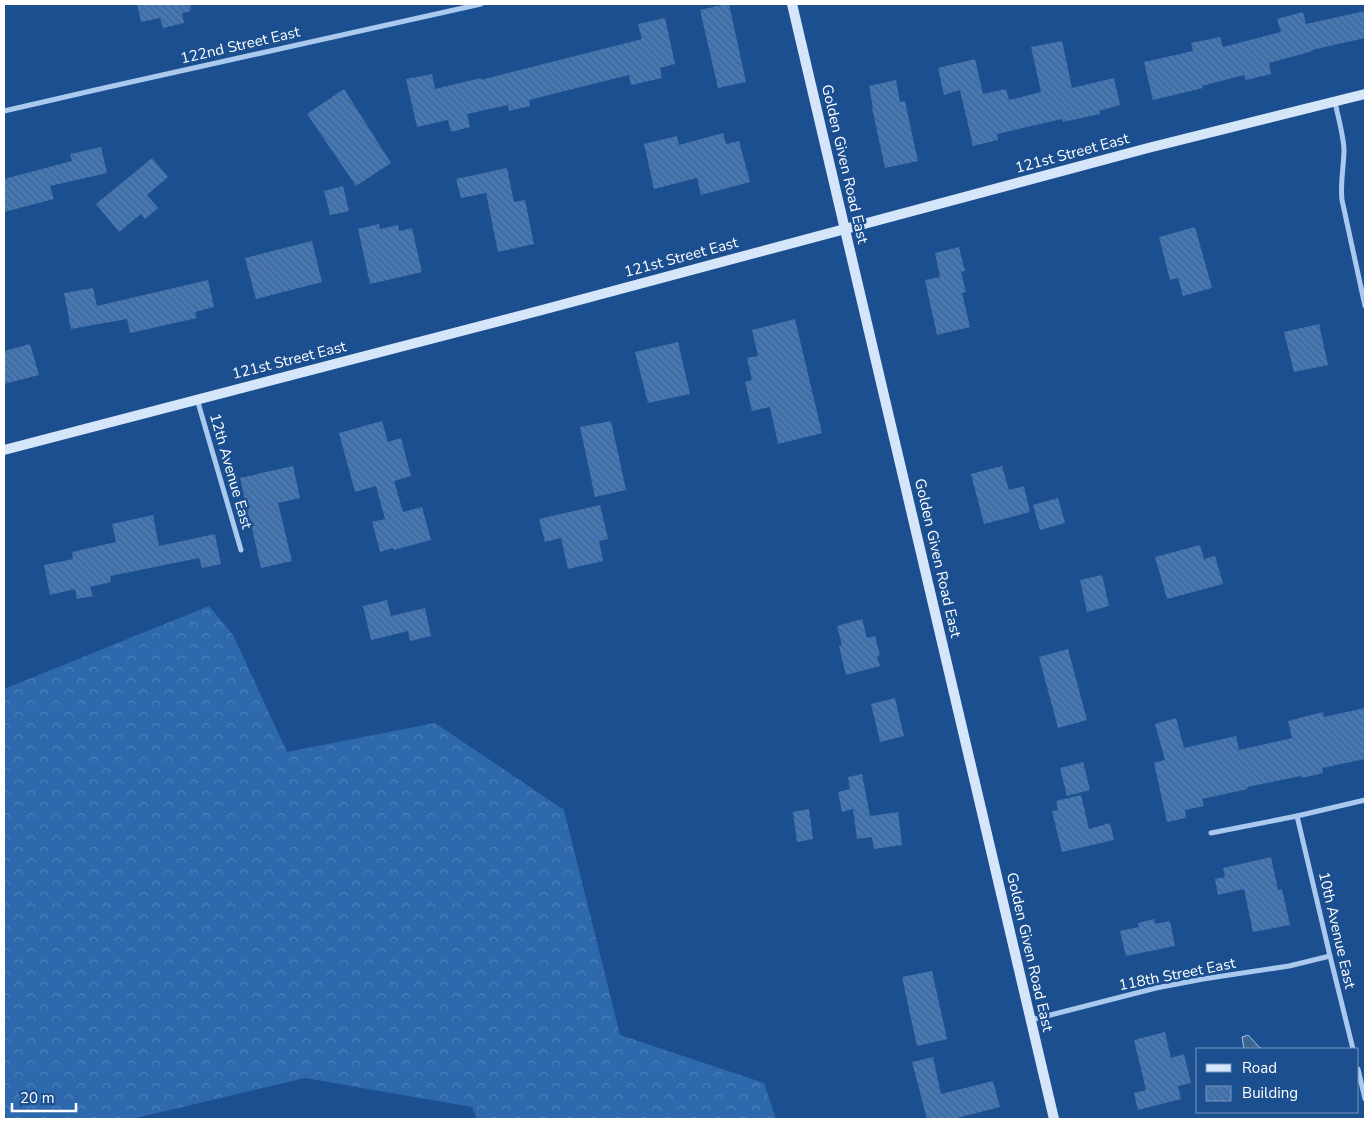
<svg xmlns="http://www.w3.org/2000/svg" width="1369" height="1123" font-family="'Nunito Sans',sans-serif">
<style>
.forest{fill:url(#forest-crowns)}
.water{fill:url(#water-ripples);stroke:#9cc4f0}
.building{fill:url(#building-back-hatch)}
.lines{fill:none;stroke-linecap:round;stroke-linejoin:round}
.street{stroke:#a9c9ee;stroke-width:5}
.secondary{stroke:#d6e6fa;stroke-width:10}
.labels{text-anchor:middle;dominant-baseline:central;stroke-width:5;stroke-linejoin:round;paint-order:stroke}
.street-label{font-size:15px;fill:#fff;stroke:#1b4f8f}
</style>
<defs>
<pattern id="forest-crowns" width="20" height="18" patternUnits="userSpaceOnUse" patternTransform="scale(1.25)"><rect width="20" height="18" fill="#2e69ad"/><path d="M2 6a3 3 0 1 1 6 0M12 15a3 3 0 1 1 6 0" fill="none" stroke="#4d80b9"/></pattern>
<pattern id="water-ripples" width="26" height="14" patternUnits="userSpaceOnUse" patternTransform="scale(1.25)"><rect width="26" height="14" fill="#3c6290"/><path d="M2 4q2-2 4 0t4 0M15 11q2-2 4 0t4 0" fill="none" stroke="#597aa1"/></pattern>
<pattern id="building-back-hatch" width="6" height="6" patternUnits="userSpaceOnUse" patternTransform="scale(1.25)"><rect width="6" height="6" fill="#4478b7"/><path d="M-1 5l2 2M0 0l6 6M5-1l2 2" fill="none" stroke="#486282"/></pattern>
</defs>
<rect width="100%" height="100%" fill="#1b4f8f"/>
<!-- forest -->
<polygon class="forest" points="209,606 233,635 287,752 435,723 564,810 620,1035 764,1083 776,1119 477,1119 472,1107 305,1078 132,1119 7,1119 4,1110 4,689"/>
<!-- water -->
<polygon class="water" points="1248,1035 1260,1048 1264,1049 1244,1049 1242,1037"/>
<!-- building -->
<g class="building">
<polygon points="137,4 190,4 191,11 182,13 184,23 163,28 160,18 141,22"/>
<polygon points="726,4 729,4 746,82 718,88 700,10"/>
<polygon points="1365,11 1365,38 1312,50 1313,51 1269,63 1271,74 1246,80 1244,75 1202,86 1203,88 1153,100 1144,62 1193,51 1191,43 1220,37 1223,47 1281,32 1277,19 1303,12 1306,24"/>
<polygon points="665,18 675,64 660,68 662,78 631,85 629,75 529,100 530,106 509,111 508,105 467,114 470,127 451,132 448,120 417,127 406,79 432,74 435,89 481,78 481,80 642,39 638,24"/>
<polygon points="1062,41 1072,88 1114,78 1120,105 1099,111 1100,114 1063,122 1062,119 997,134 998,140 973,146 960,90 944,95 938,68 975,59 983,94 1006,89 1009,100 1041,92 1031,47"/>
<polygon points="896,80 900,102 905,101 906,106 918,161 885,168 872,108 873,108 869,86"/>
<polygon points="344,89 391,163 356,186 307,114"/>
<polygon points="723,133 726,144 739,141 750,182 701,195 697,178 654,189 644,144 677,136 679,145"/>
<polygon points="101,147 107,173 50,186 54,199 4,212 4,179 72,161 70,154"/>
<polygon points="152,158 168,177 147,195 158,208 145,219 141,214 119,232 96,204"/>
<polygon points="507,168 514,202 525,200 534,244 498,252 486,193 461,198 456,179"/>
<polygon points="343,186 349,211 330,215 324,191"/>
<polygon points="379,224 380,229 398,225 399,231 412,228 422,272 370,284 358,229"/>
<polygon points="1195,227 1212,288 1183,296 1178,278 1170,280 1159,237"/>
<polygon points="312,241 322,282 256,299 245,258"/>
<polygon points="959,247 965,271 961,272 966,292 962,293 970,327 937,335 925,280 940,277 935,253"/>
<polygon points="208,280 214,307 195,312 197,318 130,333 127,319 71,329 64,293 93,288 97,306"/>
<polygon points="795,319 822,433 778,444 770,407 752,411 745,382 752,380 747,358 758,356 752,330"/>
<polygon points="1319,324 1328,365 1294,372 1284,332"/>
<polygon points="678,342 690,394 648,403 635,352"/>
<polygon points="30,344 39,375 4,384 4,351"/>
<polygon points="382,421 388,442 401,438 411,476 394,481 403,512 422,507 431,540 394,550 393,548 380,552 372,522 385,519 376,486 355,492 339,433"/>
<polygon points="611,421 626,490 595,497 580,427"/>
<polygon points="293,466 300,498 278,503 292,561 261,568 240,478"/>
<polygon points="1002,466 1009,490 1024,486 1030,512 984,524 971,474"/>
<polygon points="1058,498 1065,523 1040,530 1033,505"/>
<polygon points="600,505 608,539 599,541 603,561 568,569 561,538 545,542 539,519"/>
<polygon points="153,515 159,546 215,534 221,564 202,568 199,558 110,576 111,582 90,587 93,596 77,599 75,589 50,595 44,565 73,559 72,552 116,542 112,524"/>
<polygon points="1200,545 1204,559 1215,556 1223,584 1167,599 1155,557"/>
<polygon points="1102,575 1109,606 1087,612 1080,580"/>
<polygon points="387,600 391,616 425,608 431,636 410,641 408,631 371,640 363,606"/>
<polygon points="862,619 867,638 875,636 880,655 877,656 880,666 846,675 839,646 842,645 837,626"/>
<polygon points="1068,649 1087,720 1058,728 1039,657"/>
<polygon points="895,698 904,736 880,742 871,704"/>
<polygon points="1365,708 1365,759 1322,768 1323,773 1302,778 1301,776 1247,787 1248,789 1202,799 1204,806 1185,810 1186,818 1167,822 1154,763 1165,760 1155,724 1176,718 1184,748 1236,736 1239,750 1292,738 1288,721 1323,712 1324,717"/>
<polygon points="1083,762 1090,790 1067,796 1060,768"/>
<polygon points="862,774 870,816 898,812 902,845 874,849 872,837 857,839 853,809 842,812 838,792 850,789 848,777"/>
<polygon points="1081,795 1089,829 1110,823 1114,840 1062,852 1052,811 1058,810 1056,801"/>
<polygon points="809,809 813,839 797,842 793,812"/>
<polygon points="1271,857 1278,890 1282,889 1290,925 1253,932 1244,889 1218,895 1215,879 1225,877 1223,868"/>
<polygon points="1154,919 1155,924 1170,921 1175,946 1126,956 1120,931 1139,927 1138,923"/>
<polygon points="932,971 947,1039 917,1046 902,977"/>
<polygon points="1165,1032 1171,1058 1184,1054 1191,1083 1178,1086 1181,1099 1138,1110 1134,1093 1146,1090 1134,1040"/>
<polygon points="933,1057 941,1094 993,1081 1000,1107 953,1119 927,1119 912,1062"/>
</g>
<g class="lines">
<!-- street -->
<g class="street">
<path d="M1335,102C1338,117 1343,133 1344,149C1344,166 1340,183 1342,200L1365,306"/>
<polyline points="4,111 104,88 481,4"/>
<polyline points="197,399 241,550"/>
<polyline points="1297,816 1330,956 1353,1049"/>
<polyline points="1211,833 1297,816 1365,800"/>
<polyline points="1031,1020 1156,988 1203,979 1289,966 1330,956"/>
<polyline points="1358,1069 1365,1099"/>
</g>
<!-- secondary -->
<g class="secondary">
<polyline points="792,4 1054,1119"/>
<polyline points="4,450 542,310 1148,148 1365,94"/>
</g>
</g>
<g class="labels">
<!-- street labels -->
<g class="street-label">
<text transform="translate(240 45) rotate(-13)">122nd Street East</text>
<text transform="translate(1072 153) rotate(-15)">121st Street East</text>
<text transform="translate(845 164) rotate(77)">Golden Given Road East</text>
<text transform="translate(681 257) rotate(-15)">121st Street East</text>
<text transform="translate(289 360) rotate(-14)">121st Street East</text>
<text transform="translate(231 471) rotate(74)">12th Avenue East</text>
<text transform="translate(938 558) rotate(77)">Golden Given Road East</text>
<text transform="translate(1337 930) rotate(77)">10th Avenue East</text>
<text transform="translate(1030 952) rotate(77)">Golden Given Road East</text>
<text transform="translate(1177 974) rotate(-11)">118th Street East</text>
</g>
</g>
<!-- border -->
<rect width="1369" height="1123" fill="none" stroke="#ffffff" stroke-width="10"/>
<!-- legend -->
<rect x="1196" y="1048" width="162" height="65" fill="#1b4f8f" stroke="#7695bc"/>
<rect x="1206" y="1064" width="25" height="8" fill="#d6e6fa" stroke="#7695bc"/>
<text x="1242" y="1073" font-size="15" fill="#ffffff">Road</text>
<rect x="1206" y="1086" width="25" height="15" fill="url(#building-back-hatch)" stroke="#7695bc"/>
<text x="1242" y="1098" font-size="15" fill="#ffffff">Building</text>
<!-- scale -->
<path d="M12 1103v8h64v-8" fill="none" stroke="#ffffff" stroke-width="2.5"/>
<text x="20" y="1103" font-size="15" fill="#ffffff" stroke="#1b4f8f" stroke-width="4" paint-order="stroke">20 m</text>
</svg>
